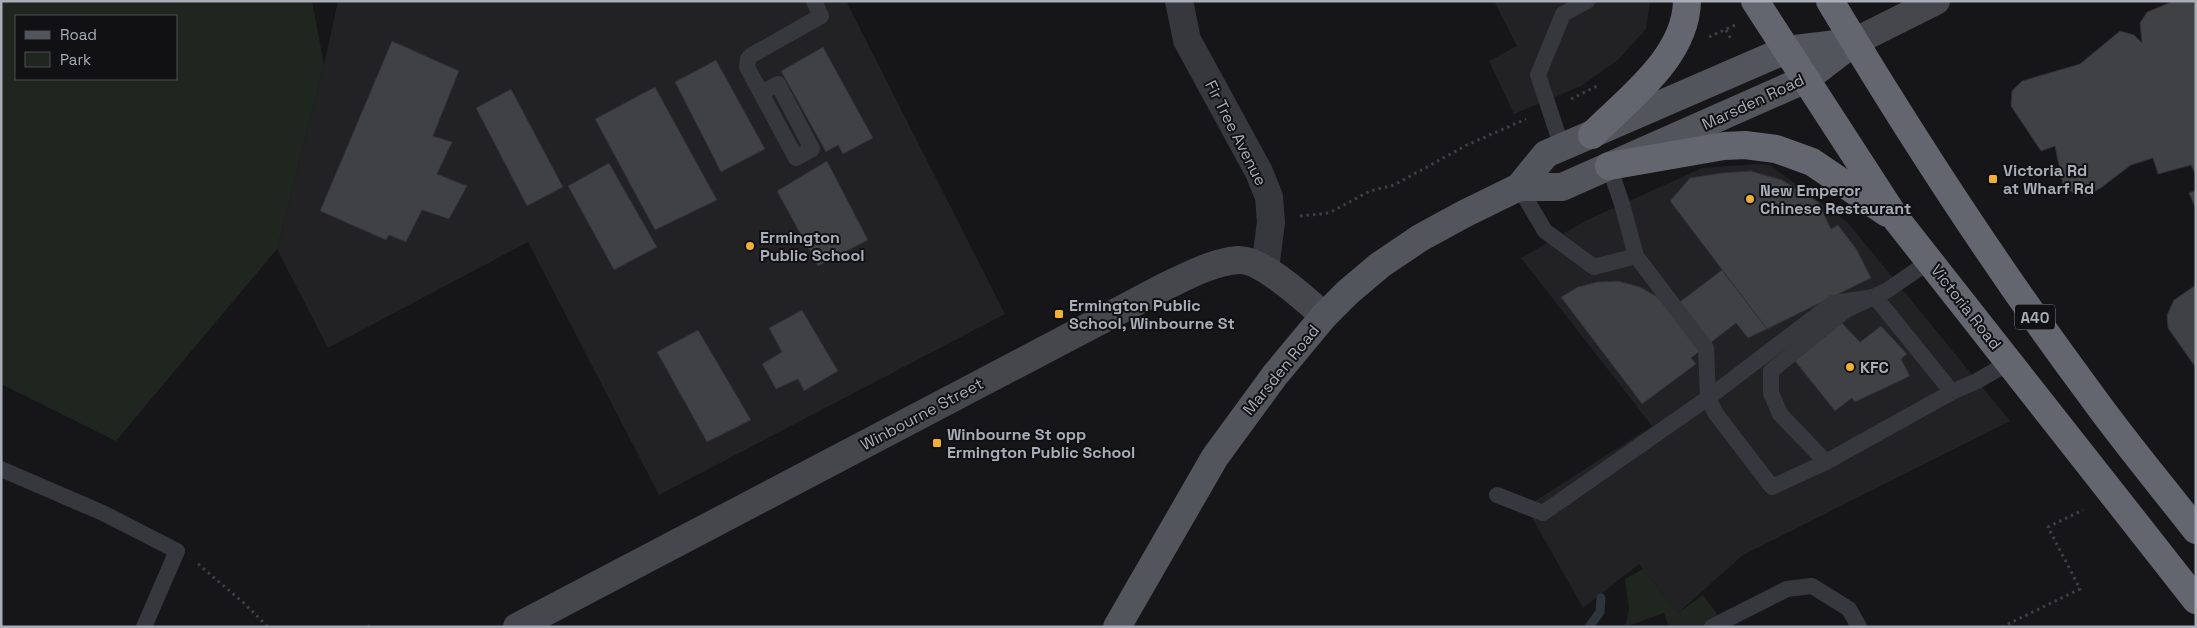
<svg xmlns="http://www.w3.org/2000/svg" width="2197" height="628" font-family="'Space Grotesk',sans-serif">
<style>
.built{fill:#222225}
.green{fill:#1e261f;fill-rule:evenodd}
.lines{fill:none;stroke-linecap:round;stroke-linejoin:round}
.stream{stroke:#2c353c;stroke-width:9}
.building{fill:#404145;stroke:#303034}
.path{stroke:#3d3f44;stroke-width:3;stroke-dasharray:2.5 4;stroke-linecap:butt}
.lane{stroke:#37383d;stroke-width:16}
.street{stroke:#37383d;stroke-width:28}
.secondary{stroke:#45474d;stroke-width:28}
.primary{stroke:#53555c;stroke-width:28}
.highway{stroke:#63666e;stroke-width:28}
.poi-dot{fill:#f2b134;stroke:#111113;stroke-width:2}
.labels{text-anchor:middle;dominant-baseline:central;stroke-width:4;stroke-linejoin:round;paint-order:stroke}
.shield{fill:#111113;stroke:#7b7e86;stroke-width:1}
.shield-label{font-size:15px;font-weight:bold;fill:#a8adb8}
.street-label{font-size:16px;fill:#a8adb8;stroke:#111113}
.poi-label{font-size:16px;font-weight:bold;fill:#a8adb8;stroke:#111113;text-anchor:start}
</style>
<rect width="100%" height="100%" fill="#161618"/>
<!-- built -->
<g class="built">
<polygon points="338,1 846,1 1005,314 659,495 528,242 328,348 277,249 324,65"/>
<polygon points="1494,1 1650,1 1646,29 1618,60 1581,86 1514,114 1489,61 1517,46"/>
<polygon points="1756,164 1770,165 1848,223 2010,421 1743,555 1678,613 1639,564 1583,608 1526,507 1652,426 1521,258 1587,220 1702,168"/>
</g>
<!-- green -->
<g class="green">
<path d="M1,1H312L324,65L277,249L116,441L1,384ZM16,16H176V79H16Z"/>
<polygon points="1643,569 1678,613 1703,595 1722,621 1712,627 1669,627 1664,613 1625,627 1629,609 1625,579"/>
</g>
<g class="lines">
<!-- stream -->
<polyline class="stream" points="1589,627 1600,612 1601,598"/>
</g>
<!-- building -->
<g class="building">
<polygon points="2174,1 2196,1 2196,175 2191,165 2158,174 2153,158 2131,165 2102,187 2087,196 2073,193 2063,185 2055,146 2041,151 2011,106 2012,91 2022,81 2080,64 2120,31 2134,35 2142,43 2140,23 2147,12"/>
<polygon points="392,41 459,71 433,136 452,142 437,174 467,186 449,219 422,210 406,242 389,235 386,240 320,211"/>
<polygon points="823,47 873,138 843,154 838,145 826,152 781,71"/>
<polygon points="716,60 765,149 721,172 675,82"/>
<polygon points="655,87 717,200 655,230 595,119"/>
<polygon points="511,89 563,187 527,206 476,108"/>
<polygon points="827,161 868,240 818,266 777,191"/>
<polygon points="609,163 657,247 614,270 568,186"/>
<polygon points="1751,171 1782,180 1818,202 1831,229 1838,225 1857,250 1871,278 1767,329 1670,201 1690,178 1721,173"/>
<polygon points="2196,190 2196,209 2189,193"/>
<polygon points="1722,270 1767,329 1748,338 1736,323 1691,358 1696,364 1642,404 1561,297 1578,287 1597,282 1618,281 1640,287 1656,296 1669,310"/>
<polygon points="2196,285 2196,368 2168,328 2167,315 2174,300"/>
<polygon points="802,310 838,371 804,391 798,379 776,389 762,364 782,352 769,328"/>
<polygon points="1841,322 1860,342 1881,326 1907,354 1901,359 1910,376 1855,402 1852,398 1835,411 1795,361"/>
<polygon points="698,330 751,420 707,442 657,352"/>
</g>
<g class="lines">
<!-- path -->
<g class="path">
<polyline points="1726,30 1732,41"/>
<polyline points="1709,37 1735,25"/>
<polyline points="1571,99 1599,85"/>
<polyline points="1300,216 1329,213 1370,191 1394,185 1467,145 1526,119"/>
<polyline points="198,564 245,604 268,627"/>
<polyline points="368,625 369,627"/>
<polyline points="2002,627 2080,589 2048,527 2083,510"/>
</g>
<!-- lane -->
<g class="lane">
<polyline points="761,93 778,84 812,149 796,158 747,67 748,59 752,55 821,16 814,1"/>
<polyline points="1562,147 1538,75 1563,14 1587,1"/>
<polyline points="1609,166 1622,204 1636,256 1706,348 1708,398 1716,414 1772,487 1826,462 1952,392 1977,381 2010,362"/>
<polyline points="1519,187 1545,231 1594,267 1636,256"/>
<polyline points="1875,297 1952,392"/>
<polyline points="1826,462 1780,414 1771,393 1771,371 1846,310 1886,291 1930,261"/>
<polyline points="1,469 103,513 177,551 144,627"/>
<polyline points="1497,495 1543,513 1708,398 1833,303 1875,297"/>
<polyline points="1712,627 1787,589 1812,586 1849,609 1859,627"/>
</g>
<!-- street -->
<polyline class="street" points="1179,1 1187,40 1259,172 1269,197 1271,222 1265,269"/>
<!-- secondary -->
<g class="secondary">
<polyline points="1854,42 1936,1"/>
<path d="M517,627L1166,286C1189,275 1213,262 1238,260C1261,258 1307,301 1324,316"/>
</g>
<!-- primary -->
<g class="primary">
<polyline points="1519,187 1562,187 1806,79 1854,42"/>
<polyline points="1117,627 1215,457 1275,375 1324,316 1348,292 1380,265 1420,238 1464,214 1519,187 1546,154 1786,50 1854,42"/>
</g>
<!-- highway -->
<g class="highway">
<polyline points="1755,1 1897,220 2196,600"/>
<path d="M1830,1C1911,136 1997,269 2091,395C2124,441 2161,485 2196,530"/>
<path d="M1592,135C1629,98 1686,57 1687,1"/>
<polyline points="1609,166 1724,146 1745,145 1776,149 1812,162 1887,213"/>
</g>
</g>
<!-- markers -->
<g class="poi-dot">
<rect x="1988" y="174" width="10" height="10" rx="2.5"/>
<circle cx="1750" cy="199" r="5"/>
<circle cx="750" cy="246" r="5"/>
<rect x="1054" y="309" width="10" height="10" rx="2.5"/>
<circle cx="1850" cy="367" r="5"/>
<rect x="932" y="438" width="10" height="10" rx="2.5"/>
</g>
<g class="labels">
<!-- shield labels -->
<rect class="shield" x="2015" y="304.5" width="40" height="25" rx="4"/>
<g class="shield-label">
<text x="2035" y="317">A40</text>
</g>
<!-- street labels -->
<g class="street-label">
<text transform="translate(1753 102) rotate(-25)">Marsden Road</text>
<text transform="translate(1236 133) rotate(63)">Fir Tree Avenue</text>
<text transform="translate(1966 307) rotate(52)">Victoria Road</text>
<text transform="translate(1281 370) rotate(-51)">Marsden Road</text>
<text transform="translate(922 414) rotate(-28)">Winbourne Street</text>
</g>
<!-- poi labels -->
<g class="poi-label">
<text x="2003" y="170">Victoria Rd<tspan x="2003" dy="18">at Wharf Rd</tspan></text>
<text x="1760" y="190">New Emperor<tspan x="1760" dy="18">Chinese Restaurant</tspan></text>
<text x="760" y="237">Ermington<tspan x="760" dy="18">Public School</tspan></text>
<text x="1069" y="305">Ermington Public<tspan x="1069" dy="18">School, Winbourne St</tspan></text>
<text x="1860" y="367">KFC</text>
<text x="947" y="434">Winbourne St opp<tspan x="947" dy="18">Ermington Public School</tspan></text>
</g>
</g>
<!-- border -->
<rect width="2197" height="628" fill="none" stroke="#a8adb8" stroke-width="5"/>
<!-- legend -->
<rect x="15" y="15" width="162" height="65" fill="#111113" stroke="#4d4f55"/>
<rect x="25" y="31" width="25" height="8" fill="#53555c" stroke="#4d4f55"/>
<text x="60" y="40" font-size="15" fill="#a8adb8">Road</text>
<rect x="25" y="52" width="25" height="15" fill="#1e261f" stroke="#4d4f55"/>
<text x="60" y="65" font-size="15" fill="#a8adb8">Park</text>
</svg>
